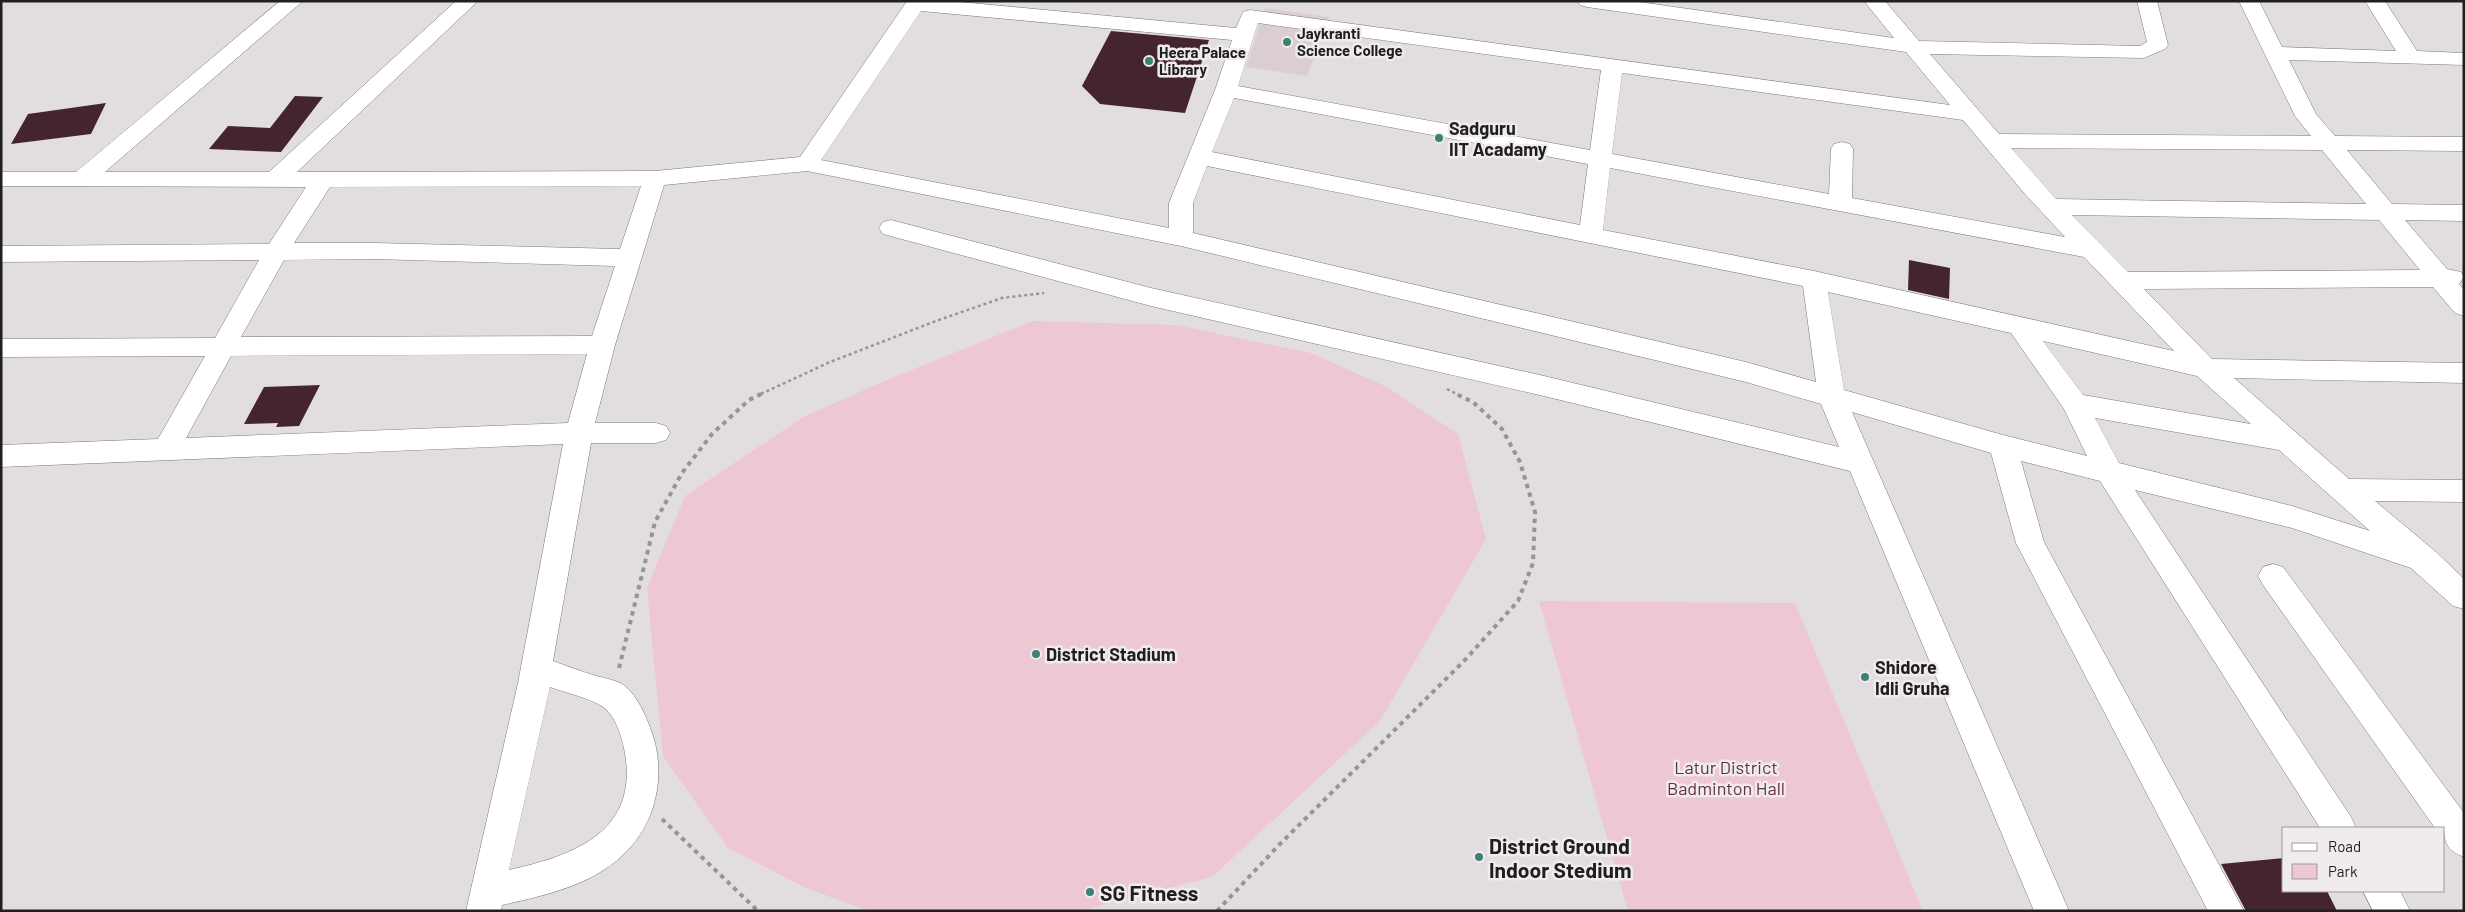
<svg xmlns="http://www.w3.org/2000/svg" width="2465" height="912" font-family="Barlow,sans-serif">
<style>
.built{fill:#dbced1}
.green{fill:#edc7d1}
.building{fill:#44252e}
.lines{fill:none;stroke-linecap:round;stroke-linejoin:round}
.minor-casing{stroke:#7b7878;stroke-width:1}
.path-far1{stroke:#979495;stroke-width:2.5;stroke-dasharray:3 3;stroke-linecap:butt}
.path{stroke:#979495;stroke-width:4;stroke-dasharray:4.5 4.5;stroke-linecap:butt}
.minor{fill:#fff;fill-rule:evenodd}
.poi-dot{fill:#3d8176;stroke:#f0ebec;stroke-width:2}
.labels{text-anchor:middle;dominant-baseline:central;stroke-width:5;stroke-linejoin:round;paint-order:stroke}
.far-poi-label{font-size:15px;font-weight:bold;fill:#201f1f;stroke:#f0ebec;text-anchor:start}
.poi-label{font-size:18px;font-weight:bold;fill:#201f1f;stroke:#f0ebec;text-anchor:start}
.park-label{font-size:18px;fill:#653142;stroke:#f0ebec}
.near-poi-label{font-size:21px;font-weight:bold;fill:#201f1f;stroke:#f0ebec;text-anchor:start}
</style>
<rect width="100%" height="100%" fill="#e2dedf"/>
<!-- built -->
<polygon class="built" points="1265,8 1329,17 1307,76 1246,67"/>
<!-- green -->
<g class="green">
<polygon points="1033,321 1176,325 1311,353 1385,386 1458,434 1486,539 1380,721 1212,877 1079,911 869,911 806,888 728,848 663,756 647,588 685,496 805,416 894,377"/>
<polygon points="1539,601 1795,603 1923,911 1628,911"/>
</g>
<!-- building -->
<g class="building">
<polygon points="1111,31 1209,40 1185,113 1100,104 1082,86"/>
<polygon points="295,96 323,97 281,152 209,149 228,126 270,128"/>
<polygon points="106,103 91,134 11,144 28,114"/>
<polygon points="1909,260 1950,268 1949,299 1908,290"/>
<polygon points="320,385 299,426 276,427 278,423 244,424 264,387"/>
<polygon points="2284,858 2284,891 2327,891 2337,911 2246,911 2221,864"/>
</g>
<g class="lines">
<defs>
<g id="minor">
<path d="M280,1H303L105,172H269L456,1H478L297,172L655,171L800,157L907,1H950L1236,28L1243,12L1250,10L1950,105L1906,52L1587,7L1580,5L1577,1H1632L1894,38L1864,1H1885L1919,41L2140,46L2147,42L2137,1H2157L2168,45L2165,49L2144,58L1930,54L1999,134L2311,136L2295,116L2239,1H2259L2282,47L2396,51L2365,1H2385L2417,51L2464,53V65L2289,60L2316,114L2335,136L2464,137V151L2347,150L2392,204L2464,205V221L2405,220L2447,269L2461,272L2464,277L2459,284L2464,290V316L2455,313L2433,287L2144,289L2212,359L2464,363V383L2234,378L2349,479L2464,480V502L2375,501L2436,552L2464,579V609L2453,606L2411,568L2292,528L2135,490L2351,817L2356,828H2320L2100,481L2021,461L2044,542L2244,911H2208L2016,543L1991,453L1852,412L2069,911H2034L1850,471L1544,396L1151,306L883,234L879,228L883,222L891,220L1151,288L1544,376L1839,447L1821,404L1746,382L1181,246L807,171L664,185L615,345L595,423H656L666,426L670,433L666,440L656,443H591L553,661C567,666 580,671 593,675C602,678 613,679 622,684C639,695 650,725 655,743C661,768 659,794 649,818C622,878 561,892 502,905L501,911H466L518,683L563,444L1,467V445L158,439L205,356L1,357V339L215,338L259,260L1,262V246L269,244L306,187L1,186V172H76ZM921,11L1232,40L1215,90L1169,203V228L821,160ZM1258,23L1601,70L1590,150L1238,86ZM1622,73L1963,120L2025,194L2065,237L1852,198L1853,149L1850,144L1842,142L1834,144L1831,149L1829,194L1612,154ZM1234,98L1588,164L1580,225L1212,152ZM2011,148L2322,150L2366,204L2056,199ZM1207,166L1803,286L1816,382L1746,362L1193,233V203ZM1610,168L2084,257L2174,351L1814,271L1603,230ZM641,186L620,249L375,243H294L330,187ZM2072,215L2379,220L2420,270L2128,272ZM375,259L615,266L592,336L241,337L284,260ZM1828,292L2011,333L2064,409L2087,456L2003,435L1844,390ZM2043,341L2197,376L2251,424L2083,395ZM587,354L568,423L186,438L231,356ZM2095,418L2279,450L2370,531L2292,506L2119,463ZM550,687C564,692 588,698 600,705C614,712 621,734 624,748C641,831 576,855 509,870Z"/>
<path d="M2273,564L2283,567L2464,813V857C2449,851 2444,844 2444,828H2435L2263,585L2258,576L2263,567Z"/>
<polygon points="2363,891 2400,891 2410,911 2373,911"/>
</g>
</defs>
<!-- minor casing -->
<use href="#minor" class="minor-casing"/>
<!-- path-far1 -->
<g class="path-far1">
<polyline points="1447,389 1457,394"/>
<polyline points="761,394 830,362 936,321 1002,298 1044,293"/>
</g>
<!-- path -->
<g class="path">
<polyline points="619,668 655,522 682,473 712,434 749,400 763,393"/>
<polyline points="662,819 758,911"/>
<polyline points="1217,911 1280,844 1464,661 1518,601 1533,563 1535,512 1520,462 1502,429 1473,402 1454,393"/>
</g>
<!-- minor -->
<use href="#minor" class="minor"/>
</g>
<!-- markers -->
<g class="poi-dot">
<circle cx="1287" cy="42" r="5"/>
<circle cx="1149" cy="61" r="5"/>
<circle cx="1439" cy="138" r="5"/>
<circle cx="1036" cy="654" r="5"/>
<circle cx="1865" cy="677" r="5"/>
<circle cx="1479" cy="857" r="5"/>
<circle cx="1090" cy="892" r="5"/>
</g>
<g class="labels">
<!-- far-poi labels -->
<g class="far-poi-label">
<text x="1297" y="33">Jaykranti<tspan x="1297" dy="17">Science College</tspan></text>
<text x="1159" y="52">Heera Palace<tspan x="1159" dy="17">Library</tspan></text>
</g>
<!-- poi labels -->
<g class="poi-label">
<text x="1449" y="128">Sadguru<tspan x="1449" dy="21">IIT Acadamy</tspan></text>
<text x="1046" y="654">District Stadium</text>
<text x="1875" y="667">Shidore<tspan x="1875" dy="21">Idli Gruha</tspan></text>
</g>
<!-- park labels -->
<g class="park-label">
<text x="1726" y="767">Latur District<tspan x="1726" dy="21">Badminton Hall</tspan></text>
</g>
<!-- near-poi labels -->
<g class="near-poi-label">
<text x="1489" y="845">District Ground<tspan x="1489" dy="24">Indoor Stedium</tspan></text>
<text x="1100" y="892">SG Fitness</text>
</g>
</g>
<!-- border -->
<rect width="2465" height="912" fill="none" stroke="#201f1f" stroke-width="5"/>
<!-- legend -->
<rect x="2282" y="827" width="162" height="65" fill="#f0ebec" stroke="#9d999a"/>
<rect x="2292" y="843" width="25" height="8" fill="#ffffff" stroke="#9d999a"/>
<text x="2328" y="852" font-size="15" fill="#201f1f">Road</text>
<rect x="2292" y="864" width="25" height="15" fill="#edc7d1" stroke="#9d999a"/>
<text x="2328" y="877" font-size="15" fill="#201f1f">Park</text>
</svg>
